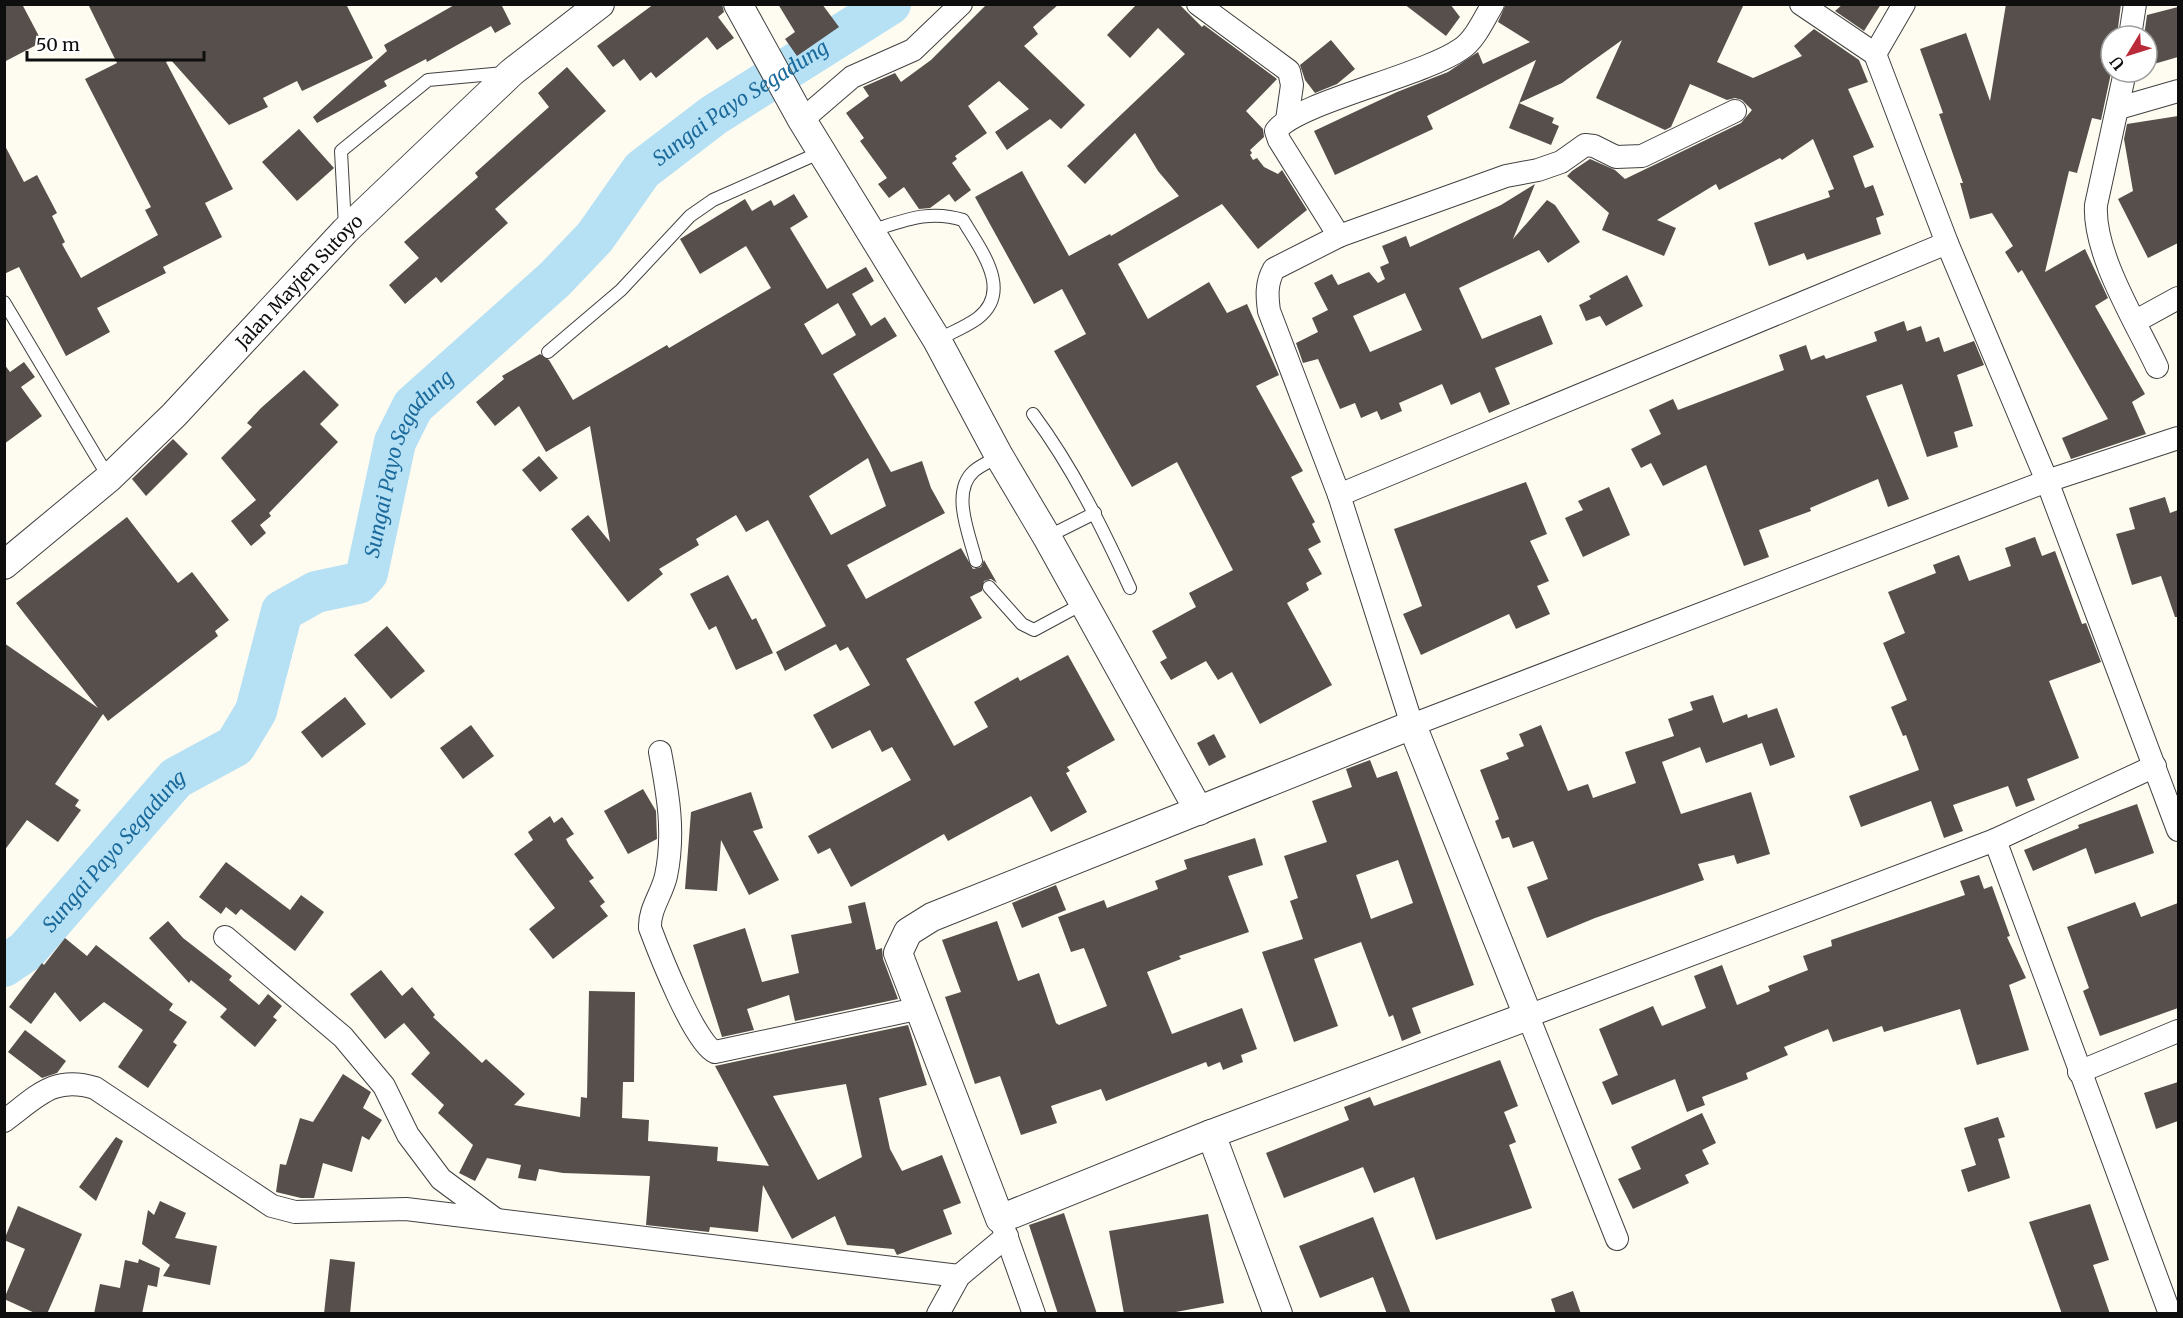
<svg xmlns="http://www.w3.org/2000/svg" width="2183" height="1318" font-family="Merriweather,serif">
<style>
.lines{fill:none;stroke-linecap:round;stroke-linejoin:round}
.river{stroke:#b6e0f4;stroke-width:42}
.building{fill:#564f4b;fill-rule:evenodd}
.service-casing{stroke:#414141;stroke-width:14}
.minor-casing{stroke:#414141;stroke-width:24}
.tertiary-casing{stroke:#414141;stroke-width:30}
.service{stroke:#fff;stroke-width:12}
.minor{stroke:#fff;stroke-width:22}
.tertiary{stroke:#fff;stroke-width:28}
.labels{text-anchor:middle;dominant-baseline:central;stroke-width:6;stroke-linejoin:round;paint-order:stroke}
.street-label{font-size:18px;fill:#0e0e0e;stroke:#fff}
.water-label{font-size:20px;font-style:italic;fill:#1b6a9c;stroke:#fff}
</style>
<rect width="100%" height="100%" fill="#fefbf0"/>
<g class="lines">
<!-- river -->
<path class="river" id="s1" d="M4,966L26,951L176,778L235,746L256,711L282,611L316,592L358,583L367,573L395,442L413,406L555,279L595,237L642,170L714,115L890,4"/>
</g>
<!-- building -->
<g class="building">
<polygon points="4,4 22,4 42,42 4,62"/>
<polygon points="88,4 346,4 373,58 302,91 297,81 263,98 268,107 229,125 170,59 166,62 233,189 205,203 222,237 163,267 166,273 97,308 110,332 66,356 19,267 4,274 4,144 24,182 37,175 57,213 52,216 65,242 62,244 81,278 158,235 145,210 151,207 85,79 117,63"/>
<polygon points="456,4 501,4 511,24 495,33 491,26 427,62 426,59 384,81 387,86 317,123 313,117 387,51 384,45"/>
<polygon points="654,4 722,4 724,12 718,17 734,38 717,50 707,37 656,78 651,72 640,81 624,59 613,67 597,46"/>
<polygon points="778,4 822,4 839,27 797,56 785,39 795,32"/>
<polygon points="987,4 1059,4 1033,27 1038,34 1024,46 1085,105 1061,129 1050,119 1007,150 995,132 1029,109 999,81 968,106 987,133 955,156 957,159 952,163 971,190 955,202 949,194 930,208 919,209 904,187 889,198 878,184 887,178 860,141 864,138 846,113 869,96 863,87 895,73 901,82 931,60"/>
<polygon points="1137,4 1179,4 1202,27 1204,25 1277,79 1246,111 1263,129 1264,137 1250,150 1252,153 1250,155 1253,160 1257,158 1264,167 1278,174 1282,170 1307,210 1258,249 1222,204 1118,264 1148,319 1209,282 1227,313 1247,304 1279,375 1256,386 1303,471 1291,477 1315,522 1312,524 1321,542 1308,549 1322,574 1306,583 1309,590 1287,603 1332,685 1260,724 1232,672 1218,680 1206,661 1171,680 1160,662 1167,658 1152,631 1196,607 1189,593 1233,570 1177,462 1132,487 1054,351 1086,334 1062,289 1034,304 975,197 1022,171 1069,256 1110,234 1111,236 1179,196 1158,171 1135,133 1085,184 1067,166 1185,54 1158,28 1130,58 1107,35"/>
<polygon points="1404,4 1450,4 1460,17 1446,36"/>
<polygon points="1506,4 1744,4 1717,62 1753,78 1802,56 1794,46 1814,29 1859,60 1868,82 1848,89 1874,147 1853,156 1865,188 1873,185 1884,215 1876,218 1881,234 1807,260 1804,253 1769,266 1754,223 1830,197 1828,191 1834,189 1813,139 1782,160 1780,158 1719,190 1716,184 1657,220 1676,228 1664,256 1602,230 1609,213 1567,176 1572,171 1590,159 1615,170 1625,179 1741,123 1752,110 1742,100 1735,98 1727,100 1690,84 1671,127 1665,130 1596,98 1622,40 1562,83 1519,103 1554,118 1552,123 1559,126 1551,145 1509,128 1536,60 1427,116 1433,129 1335,175 1314,131 1397,92 1448,72 1478,52 1483,64 1530,42 1498,22"/>
<polygon points="1843,4 1881,4 1864,31 1835,11"/>
<polygon points="2006,4 2121,4 2117,36 2111,36 2111,73 2101,120 2092,118 2077,173 2069,171 2045,272 2085,249 2108,298 2095,306 2145,394 2132,402 2146,434 2071,459 2062,438 2108,419 2022,270 2018,273 2005,252 2013,246 1992,213 1970,219 1960,183 1963,183 1939,114 1943,113 1920,49 1966,33 1990,101"/>
<polygon points="2178,7 2178,57 2147,66 2147,36 2144,36 2147,15"/>
<polygon points="1331,40 1355,69 1337,84 1315,93 1305,80 1300,65"/>
<polygon points="567,67 606,111 495,209 508,223 441,283 436,277 405,304 389,285 419,258 404,242 478,177 475,173 549,107 538,93"/>
<polygon points="2178,116 2178,243 2148,258 2118,199 2133,191 2124,139 2127,124"/>
<polygon points="299,129 334,168 297,201 262,162"/>
<path d="M1535,184L1513,239L1547,200L1555,205L1580,242L1548,263L1539,250L1459,288L1482,339L1541,315L1553,344L1495,368L1510,404L1489,413L1480,392L1451,405L1442,384L1399,403L1402,411L1381,420L1377,411L1361,418L1355,403L1340,409L1318,359L1303,363L1296,343L1318,332L1312,318L1328,310L1314,283L1332,274L1338,285L1369,272L1378,283L1385,279L1380,267L1389,263L1382,246L1406,236L1410,247L1501,205ZM1405,293L1422,330L1370,352L1353,316Z"/>
<path d="M794,194L808,217L790,228L827,289L866,267L874,281L852,294L871,326L885,317L897,336L833,374L891,472L922,461L931,488L945,513L847,565L866,599L961,548L973,569L981,567L984,560L997,583L991,579L984,581L982,591L970,597L982,618L906,659L954,746L988,727L974,702L1018,677L1020,681L1068,655L1115,740L1067,767L1070,771L1066,773L1087,812L1051,832L1031,796L948,841L944,834L851,887L830,848L818,854L808,836L911,780L892,747L882,752L870,730L832,749L813,715L870,685L848,647L840,651L836,644L785,671L776,652L826,626L768,520L746,532L736,515L696,539L699,545L659,569L663,574L628,602L571,529L588,515L610,542L590,426L546,452L519,406L495,426L476,402L504,379L502,376L540,354L549,360L573,400L667,345L669,348L771,288L746,246L700,274L680,239L745,199L752,211L771,200L774,206ZM838,303L856,335L822,355L804,324ZM868,458L886,506L831,535L809,496Z"/>
<polygon points="1627,275 1643,306 1606,326 1600,316 1586,321 1579,305 1591,299 1589,296"/>
<polygon points="1904,321 1907,331 1921,326 1926,342 1939,337 1944,352 1974,341 1984,365 1957,375 1973,426 1954,432 1958,447 1927,457 1902,384 1866,396 1909,499 1888,507 1878,479 1810,508 1811,511 1759,530 1769,557 1744,566 1706,465 1663,486 1651,463 1641,468 1631,449 1661,434 1649,410 1673,399 1678,410 1784,370 1779,355 1806,345 1811,360 1824,355 1826,359 1877,341 1874,332"/>
<polygon points="24,362 35,377 21,387 42,416 4,444 4,364 10,372"/>
<polygon points="304,370 339,405 320,424 338,442 269,513 271,516 260,525 266,533 251,546 231,521 256,500 221,458 252,427 247,423 261,408"/>
<polygon points="173,439 188,454 146,496 132,479"/>
<polygon points="539,456 558,478 540,492 522,470"/>
<polygon points="1526,482 1547,534 1530,541 1549,581 1537,586 1550,614 1516,629 1509,614 1421,655 1403,614 1422,606 1394,529"/>
<polygon points="1609,487 1630,535 1583,557 1565,518 1583,510 1578,501"/>
<polygon points="2165,497 2170,513 2178,510 2178,617 2175,617 2161,576 2132,585 2116,534 2135,529 2129,508"/>
<polygon points="127,517 178,583 192,572 229,620 215,631 218,636 108,721 103,714 55,784 79,800 75,806 81,810 58,842 27,820 4,851 4,643 98,708 16,603"/>
<polygon points="2035,537 2042,556 2055,551 2082,624 2086,623 2101,662 2049,681 2079,758 2027,779 2035,800 2016,807 2008,786 1953,805 1963,831 1944,838 1931,801 1861,827 1849,796 1919,770 1906,735 1903,736 1891,707 1907,700 1883,643 1905,633 1888,592 1936,573 1933,565 1959,555 1969,581 2011,566 2005,548"/>
<polygon points="728,575 752,620 756,618 773,653 736,670 716,626 709,630 690,594"/>
<polygon points="387,626 425,671 391,699 354,655"/>
<polygon points="1713,695 1723,723 1747,714 1748,718 1777,708 1795,757 1770,766 1762,743 1706,763 1700,747 1662,762 1681,814 1751,792 1770,854 1737,864 1734,855 1698,864 1704,880 1595,918 1547,938 1527,887 1548,879 1533,841 1513,848 1509,837 1502,839 1495,821 1499,819 1480,770 1509,759 1506,753 1524,746 1519,734 1541,725 1568,791 1588,784 1593,798 1636,783 1625,752 1674,736 1668,719 1693,710 1690,702"/>
<polygon points="345,697 366,724 322,758 301,732"/>
<polygon points="471,725 494,756 463,779 440,748"/>
<polygon points="1214,734 1226,757 1209,766 1197,743"/>
<path d="M1370,760L1377,778L1397,771L1474,985L1412,1008L1421,1033L1402,1041L1393,1015L1389,1017L1361,942L1314,959L1338,1026L1294,1042L1262,952L1303,939L1290,901L1298,898L1284,856L1327,842L1312,801L1352,787L1346,769ZM1398,860L1413,903L1371,919L1356,875Z"/>
<polygon points="643,789 656,811 657,839 628,854 604,811"/>
<polygon points="751,792 763,828 753,831 779,880 749,895 721,840 717,891 685,889 691,812"/>
<polygon points="2137,804 2154,853 2095,874 2086,848 2033,871 2024,850 2079,828 2078,825"/>
<polygon points="550,816 554,823 562,817 574,834 566,839 569,845 594,878 589,881 605,902 600,906 608,916 553,959 529,929 555,908 514,854 533,840 528,832"/>
<polygon points="1255,838 1263,865 1228,876 1249,932 1179,956 1181,959 1147,972 1172,1034 1242,1008 1257,1049 1241,1055 1243,1062 1223,1070 1220,1062 1208,1067 1206,1062 1106,1101 1101,1089 1051,1106 1057,1123 1021,1135 1000,1076 975,1084 945,997 961,992 942,940 997,921 1018,981 1039,973 1056,1023 1059,1025 1107,1006 1084,948 1071,952 1058,917 1104,900 1107,908 1158,889 1155,881 1187,869 1184,860"/>
<polygon points="226,862 290,910 301,895 324,912 295,951 241,909 236,915 226,907 221,914 199,897"/>
<polygon points="1979,875 1984,889 1992,886 2010,936 2007,937 2026,978 2009,985 2029,1050 1977,1065 1960,1009 1884,1032 1882,1026 1833,1042 1828,1029 1784,1047 1788,1055 1746,1073 1748,1079 1702,1097 1705,1105 1687,1112 1675,1079 1612,1105 1602,1082 1618,1075 1599,1029 1653,1006 1662,1026 1706,1008 1694,976 1722,965 1737,1005 1770,991 1768,986 1808,970 1803,956 1832,946 1831,940 1965,895 1960,881"/>
<polygon points="1056,885 1066,910 1022,928 1012,903"/>
<polygon points="865,902 876,950 882,948 883,959 898,999 795,1021 789,995 747,1009 754,1030 722,1037 693,945 745,928 762,982 799,973 791,935 852,923 848,906"/>
<polygon points="2135,902 2141,917 2178,903 2178,1008 2100,1036 2083,991 2089,988 2067,927"/>
<polygon points="168,921 183,938 232,976 229,980 259,1005 268,994 282,1006 273,1017 277,1020 255,1047 220,1017 227,1009 191,980 189,983 149,938"/>
<polygon points="65,938 87,956 96,945 173,1004 169,1010 187,1022 173,1042 177,1045 148,1088 118,1067 143,1030 104,1002 80,1022 55,992 31,1024 9,1007 42,963 44,965"/>
<path d="M381,970L402,996L412,987L435,1015L433,1017L482,1063L486,1059L525,1094L514,1105L580,1117L581,1097L587,1098L589,991L635,992L634,1082H623L622,1118L649,1120L648,1141L718,1147L717,1161L769,1166L715,1066L908,1025L927,1085L879,1098L890,1149L902,1171L942,1155L961,1203L943,1210L952,1234L897,1255L894,1249L847,1245L835,1216L792,1239L763,1185L758,1232L710,1227L709,1232L646,1225L650,1176L563,1173L539,1169L536,1181L518,1178L521,1165L487,1158L475,1181L459,1173L473,1145L438,1113L444,1105L411,1074L430,1053L404,1023L385,1039L350,994ZM846,1084L862,1157L818,1180L773,1096Z"/>
<polygon points="25,1030 66,1061 57,1073 42,1078 8,1052"/>
<polygon points="1500,1060 1518,1106 1504,1112 1516,1142 1509,1145 1532,1208 1436,1240 1414,1177 1374,1193 1363,1167 1284,1198 1266,1153 1349,1120 1344,1107 1370,1097 1374,1106"/>
<polygon points="343,1074 371,1092 363,1108 382,1120 369,1140 362,1136 352,1172 323,1163 314,1198 301,1198 276,1192 280,1164 286,1165 300,1118 313,1122"/>
<polygon points="2178,1082 2178,1121 2156,1129 2144,1093"/>
<polygon points="1702,1113 1716,1143 1702,1150 1709,1164 1685,1175 1689,1183 1633,1209 1618,1179 1641,1169 1631,1147"/>
<polygon points="1998,1117 2005,1137 1998,1139 2010,1178 1968,1192 1961,1170 1976,1165 1964,1128"/>
<polygon points="116,1137 123,1141 96,1201 79,1187"/>
<polygon points="160,1201 186,1213 175,1238 217,1246 210,1285 163,1276 170,1265 142,1244 148,1210 154,1215"/>
<polygon points="2090,1204 2109,1260 2093,1265 2110,1314 2062,1314 2029,1222"/>
<polygon points="18,1206 82,1234 47,1314 37,1314 4,1299 25,1249 4,1240"/>
<polygon points="1064,1213 1097,1314 1058,1314 1029,1225"/>
<polygon points="1208,1214 1224,1303 1165,1314 1124,1314 1109,1231"/>
<polygon points="1373,1217 1411,1314 1387,1314 1373,1277 1320,1298 1299,1246"/>
<polygon points="139,1259 160,1268 157,1287 148,1285 142,1314 94,1314 100,1284 120,1288 125,1260 138,1263"/>
<polygon points="330,1259 355,1262 350,1314 324,1314"/>
<polygon points="1573,1291 1581,1314 1556,1314 1551,1299"/>
</g>
<g class="lines">
<defs>
<g id="service">
<polyline points="345,227 341,151 428,80 504,73"/>
<path d="M870,231C903,221 929,209 963,220C979,248 1014,290 978,318C966,327 950,333 937,340"/>
<polyline points="4,302 109,478"/>
<polyline points="548,352 621,290 690,216 713,200 821,152"/>
<path d="M1033,414C1073,468 1102,527 1130,588"/>
<polyline points="1047,537 1095,513"/>
<path d="M976,561C970,536 950,492 974,471C981,465 991,461 999,456"/>
<polyline points="989,587 1022,624 1034,630 1084,603"/>
</g>
<g id="minor">
<polyline points="1198,4 1289,71 1292,85 1287,120"/>
<polyline points="1801,4 1875,54 1947,243 2047,481 2178,830"/>
<polyline points="2130,36 2135,4"/>
<polyline points="1875,54 1904,4"/>
<path d="M2125,72L2096,205C2093,254 2136,322 2157,367"/>
<polyline points="2119,108 2178,91"/>
<path d="M1735,111L1642,156L1616,157L1594,146L1585,145L1561,162L1538,170L1506,176L1339,236L1274,269C1266,283 1267,296 1269,311L1339,495L1412,725L2047,481L2178,438"/>
<polyline points="802,120 852,77 913,50 961,4"/>
<path d="M1339,236L1279,140L1276,131C1295,103 1423,76 1461,49C1475,40 1484,19 1493,4"/>
<polyline points="2136,321 2178,298"/>
<polyline points="1339,495 1947,243"/>
<path d="M660,752C668,794 675,833 666,876C662,894 649,909 650,928C659,952 695,1044 715,1052L921,1008"/>
<polyline points="1995,840 2155,766"/>
<polyline points="225,937 343,1037 384,1086 408,1135 441,1179 495,1219"/>
<polyline points="2079,1072 2178,1031"/>
<path d="M4,1121C37,1097 53,1075 95,1088L272,1206L295,1212L406,1209L959,1276"/>
<polyline points="1002,1224 1034,1314"/>
<polyline points="1617,1239 1528,1016 1995,840 2170,1314"/>
<polyline points="938,1314 959,1276 1007,1236"/>
</g>
<g id="tertiary">
<polyline points="738,4 802,120 937,340 999,456 1047,537 1199,811"/>
<path id="s2" d="M4,565L109,478L174,415L345,231L512,72L600,4"/>
<polygon points="1412,725 1528,1016 1211,1134 1000,1219 898,953 908,932 932,917"/>
<polyline points="1211,1134 1278,1314"/>
</g>
</defs>
<!-- service casing -->
<use href="#service" class="service-casing"/>
<!-- minor casing -->
<use href="#minor" class="minor-casing"/>
<!-- tertiary casing -->
<use href="#tertiary" class="tertiary-casing"/>
<!-- service -->
<use href="#service" class="service"/>
<!-- minor -->
<use href="#minor" class="minor"/>
<!-- tertiary -->
<use href="#tertiary" class="tertiary"/>
</g>
<g class="labels">
<!-- street labels -->
<g class="street-label">
<text stroke="none"><textPath href="#s2" startOffset="410">Jalan Mayjen Sutoyo</textPath></text>
</g>
<!-- water labels -->
<g class="water-label">
<text stroke="none"><textPath href="#s1" startOffset="1186">Sungai Payo Segadung</textPath></text>
<text stroke="none"><textPath href="#s1" startOffset="682">Sungai Payo Segadung</textPath></text>
<text stroke="none"><textPath href="#s1" startOffset="160">Sungai Payo Segadung</textPath></text>
</g>
</g>
<!-- border -->
<rect width="2183" height="1318" fill="none" stroke="#0e0e0e" stroke-width="12"/>
<!-- north arrow -->
<g transform="translate(2129 54) rotate(232)"><circle r="28" fill="#ffffff" stroke="#9f9f9f" stroke-width="1.5"/>
<path d="M0-4.5L10 22L0 15L-10 22Z" fill="#ba2a38"/>
<text y="-9" font-size="16" font-weight="bold" text-anchor="middle" fill="#0e0e0e">U</text>
</g>
<!-- scale -->
<path d="M27 51v9h177v-9" fill="none" stroke="#0e0e0e" stroke-width="3"/>
<text x="36" y="51" font-size="18" fill="#0e0e0e" stroke="#ffffff" stroke-width="4.5" paint-order="stroke">50 m</text>
</svg>
